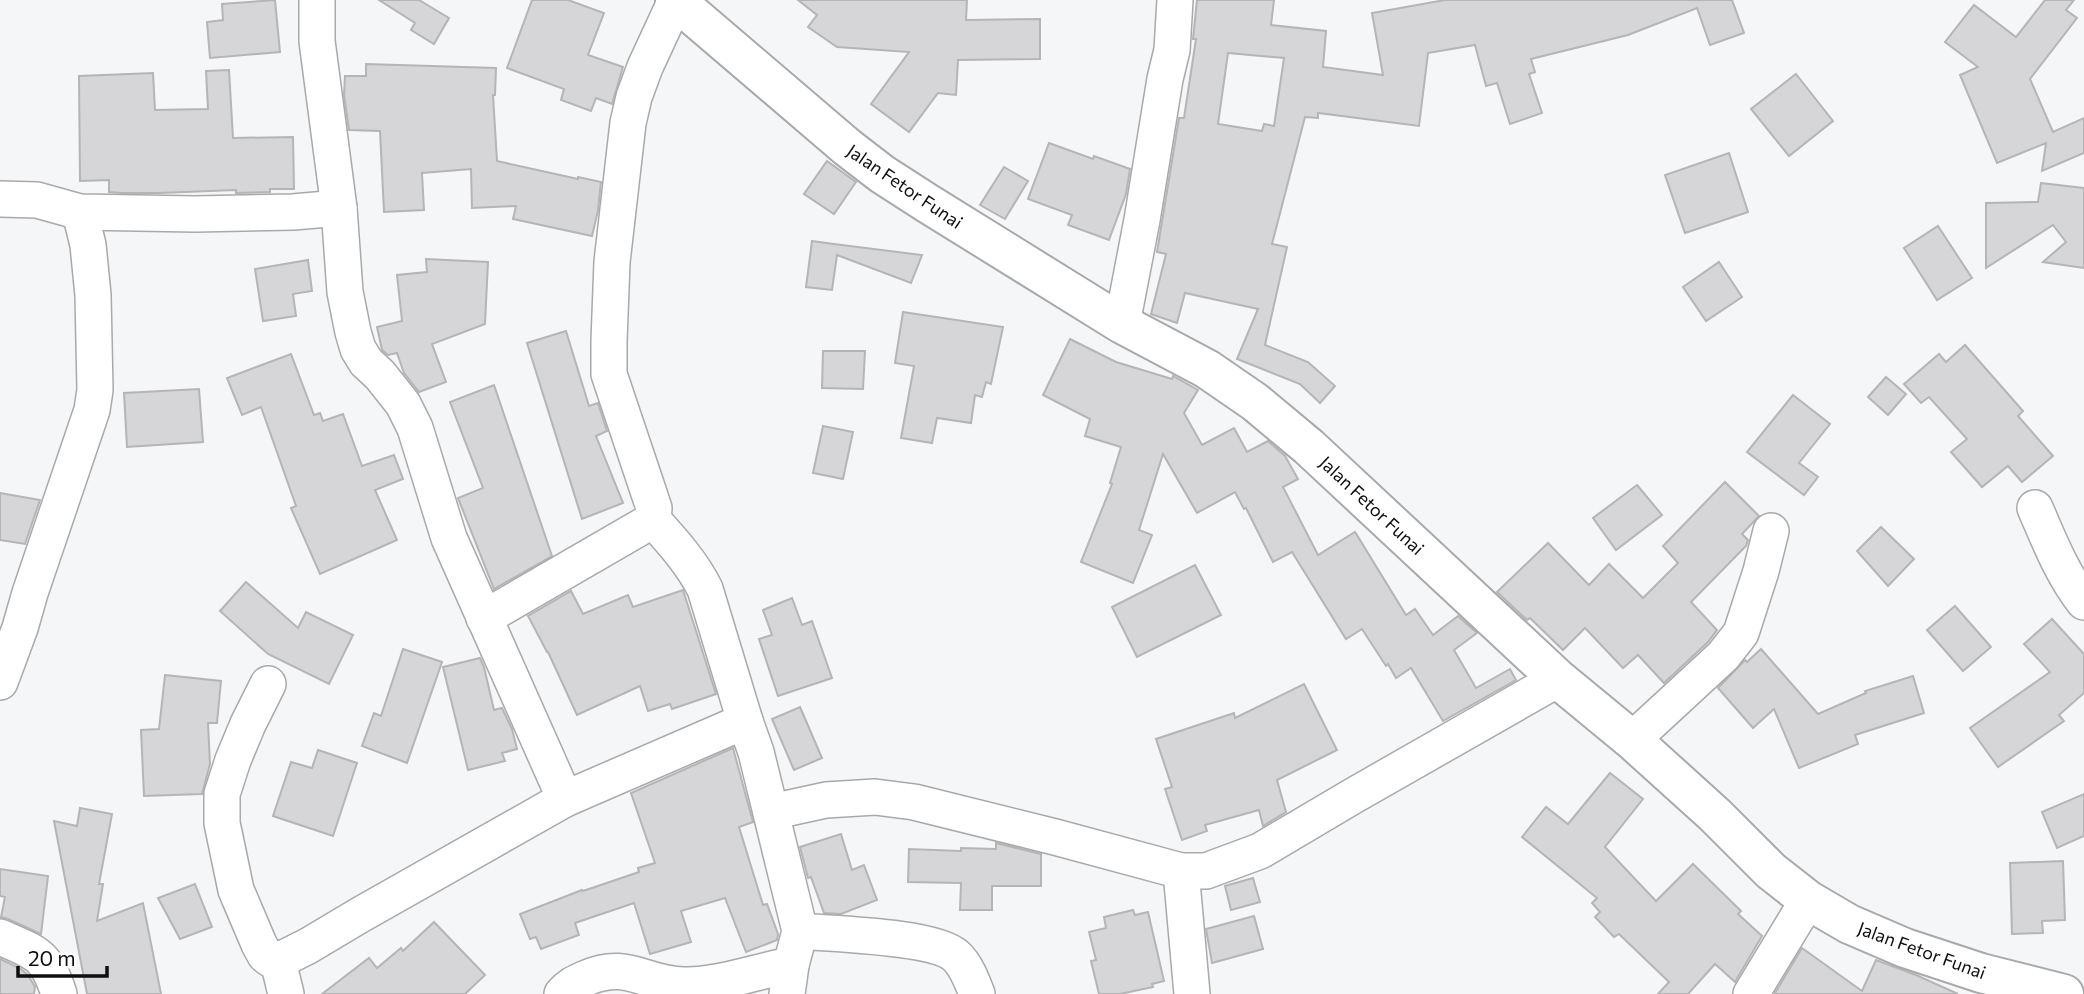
<svg xmlns="http://www.w3.org/2000/svg" width="2084" height="994" font-family="Commissioner,sans-serif">
<style>
.building{fill:#d6d5d7;stroke:#b5b4b6;stroke-width:2;fill-rule:evenodd}
.lines{fill:none;stroke-linecap:round;stroke-linejoin:round}
.minor-casing{stroke:#a8a9ab;stroke-width:38}
.tertiary-casing{stroke:#a8a9ab;stroke-width:42}
.minor{stroke:#fff;stroke-width:35}
.tertiary{stroke:#fff;stroke-width:38}
.labels{text-anchor:middle;dominant-baseline:central;stroke-width:6;stroke-linejoin:round;paint-order:stroke}
.street-label{font-size:18px;fill:#0e0e0f;stroke:#fff}
</style>
<rect width="100%" height="100%" fill="#f5f6f8"/>
<!-- building -->
<g class="building">
<polygon points="275,0 280,52 210,58 207,22 223,20 222,4"/>
<polygon points="379,0 419,0 449,18 434,44 411,30 415,23"/>
<polygon points="532,0 568,0 604,13 588,55 623,67 612,104 596,98 591,111 561,100 564,89 507,68"/>
<polygon points="798,0 967,0 966,20 1040,19 1040,59 958,60 956,95 938,93 909,132 871,104 909,52 837,47 808,27 817,15"/>
<path d="M1197,0H1274L1271,25L1326,31L1323,67L1383,75L1372,13L1445,0H1732L1744,33L1710,45L1697,8L1628,35L1531,59L1535,72L1529,74L1542,113L1510,124L1497,83L1486,86L1475,45L1428,53L1419,126L1318,113V118L1305,117L1272,244L1287,247L1265,345L1308,362L1335,386L1320,403L1300,384L1237,359L1258,309L1185,293L1177,323L1151,314L1166,254L1157,252L1179,118H1184L1196,39H1193ZM1228,53L1284,58L1274,126L1264,124L1262,131L1218,124Z"/>
<polygon points="2045,0 2074,0 2066,10 2077,18 2030,79 2053,132 2084,118 2084,153 2042,171 2046,143 1997,163 1960,75 1978,67 1945,42 1974,5 2016,37"/>
<polygon points="366,64 496,68 495,95 493,95 497,161 578,179 578,177 601,182 598,210 592,236 513,219 516,206 472,208 471,169 422,173 424,210 384,212 380,131 349,130 344,95 345,76 366,76"/>
<polygon points="229,70 233,138 293,137 294,189 270,189 270,192 236,193 236,190 159,193 121,193 109,192 109,180 80,181 79,76 153,73 155,110 208,109 206,71"/>
<polygon points="1796,74 1833,121 1789,156 1751,109"/>
<polygon points="1049,143 1093,159 1094,156 1130,169 1126,194 1109,240 1068,225 1072,215 1028,199"/>
<polygon points="1729,153 1748,212 1685,233 1665,175"/>
<polygon points="827,161 856,182 834,214 804,194"/>
<polygon points="1004,167 1028,181 1005,219 980,205"/>
<polygon points="2041,183 2084,188 2084,268 2043,262 2066,242 2053,225 1986,268 1986,203 2038,202"/>
<polygon points="1938,226 1972,278 1937,300 1904,248"/>
<polygon points="812,241 834,244 922,255 911,283 837,255 832,290 806,287"/>
<polygon points="426,259 488,262 485,324 432,344 446,382 419,392 404,373 397,353 388,355 382,350 377,327 402,321 397,275 427,272"/>
<polygon points="308,260 312,291 293,294 296,316 263,321 255,269"/>
<polygon points="1719,262 1742,297 1706,321 1683,287"/>
<polygon points="903,312 1003,327 991,384 986,382 982,397 975,395 971,423 937,418 932,443 901,438 914,366 895,363"/>
<polygon points="566,331 589,406 598,403 607,431 596,436 623,503 582,519 527,343"/>
<polygon points="1070,339 1116,362 1172,379 1173,376 1198,390 1184,413 1202,445 1234,428 1247,452 1268,441 1285,456 1298,479 1283,487 1318,555 1355,532 1406,615 1415,609 1433,635 1458,616 1477,633 1454,650 1476,688 1510,669 1516,680 1443,721 1411,668 1396,678 1388,664 1386,666 1362,629 1346,639 1292,552 1273,562 1246,508 1244,509 1235,492 1197,513 1163,454 1139,530 1152,535 1133,583 1081,562 1112,484 1110,483 1121,447 1085,436 1090,419 1043,395"/>
<polygon points="1965,345 2023,411 2018,416 2053,456 2022,482 2008,466 1982,487 1951,452 1967,439 1929,397 1921,403 1904,384 1939,354 1946,362"/>
<polygon points="823,351 865,351 863,389 822,388"/>
<polygon points="291,354 314,415 320,413 323,421 343,414 362,466 394,455 403,479 375,490 397,540 320,574 291,508 296,506 261,407 242,415 227,378"/>
<polygon points="1886,377 1906,394 1888,415 1868,397"/>
<polygon points="494,385 552,556 494,589 458,498 483,488 450,402"/>
<polygon points="199,389 203,442 127,447 124,393"/>
<polygon points="1793,395 1830,424 1799,463 1818,477 1804,495 1747,452"/>
<polygon points="823,426 853,432 843,479 813,473"/>
<polygon points="1725,482 1759,516 1742,534 1748,540 1746,546 1691,602 1717,630 1708,642 1664,683 1638,655 1623,668 1585,628 1563,650 1530,618 1527,620 1497,592 1548,543 1589,585 1609,564 1643,598 1678,563 1663,546"/>
<polygon points="1637,485 1662,515 1616,550 1593,518"/>
<polygon points="0,493 40,500 25,544 0,540"/>
<polygon points="1881,527 1914,559 1888,586 1857,551"/>
<polygon points="1195,565 1221,615 1137,657 1112,607"/>
<polygon points="246,582 298,628 306,612 353,635 329,684 268,654 220,611"/>
<polygon points="683,590 716,694 672,709 670,704 648,711 640,686 577,715 548,652 547,652 528,616 571,591 583,614 628,595 633,607"/>
<polygon points="792,598 802,625 812,621 832,678 778,696 759,639 772,635 763,610"/>
<polygon points="1955,606 1991,647 1963,671 1927,630"/>
<polygon points="2052,619 2084,654 2084,693 2059,715 2064,721 1998,767 1970,728 2050,672 2024,644"/>
<polygon points="403,649 442,662 407,763 362,746 374,713 381,716"/>
<polygon points="1761,649 1818,714 1866,693 1865,691 1913,676 1924,713 1855,735 1858,744 1799,768 1774,709 1753,728 1718,688 1745,660 1747,662"/>
<polygon points="480,658 484,667 494,710 502,708 512,729 517,749 502,753 505,761 468,770 443,667"/>
<polygon points="165,675 221,681 217,723 208,723 210,764 202,794 144,796 141,730 159,729"/>
<polygon points="1304,684 1337,750 1277,780 1286,812 1263,826 1259,810 1205,825 1207,831 1182,840 1165,789 1172,787 1156,739 1234,713 1235,718"/>
<polygon points="800,707 822,758 794,770 772,719"/>
<polygon points="733,748 753,822 739,827 763,905 767,904 778,934 777,940 746,952 725,898 681,911 691,942 650,954 634,903 575,923 579,935 541,949 536,937 530,939 520,914 582,890 583,891 639,872 638,868 655,863 631,793"/>
<polygon points="318,750 357,763 333,836 273,816 291,762 312,768"/>
<polygon points="1610,773 1643,799 1605,847 1635,879 1656,901 1693,864 1741,911 1738,914 1762,936 1735,982 1715,964 1688,994 1658,994 1669,982 1619,934 1614,937 1595,917 1600,912 1592,903 1597,898 1522,837 1546,807 1568,824"/>
<polygon points="2084,794 2084,836 2057,848 2042,812"/>
<polygon points="80,808 112,814 99,884 103,884 97,921 143,903 161,994 87,994 54,821 77,826"/>
<polygon points="841,834 852,870 864,865 877,900 841,914 824,913 811,877 808,878 800,847"/>
<polygon points="996,843 1041,854 1041,886 992,886 992,910 960,910 961,883 908,882 909,849 961,851 961,848 996,849"/>
<polygon points="2063,861 2065,920 2042,921 2043,933 2012,934 2010,863"/>
<polygon points="0,869 48,876 41,934 8,919 1,917 5,897 0,896"/>
<polygon points="1253,878 1260,902 1231,910 1225,886"/>
<polygon points="195,884 212,927 180,939 158,898"/>
<polygon points="1133,910 1135,915 1148,912 1164,981 1152,984 1153,987 1120,994 1099,994 1091,961 1096,960 1089,932 1106,928 1104,917"/>
<polygon points="1254,916 1263,949 1212,963 1206,929"/>
<polygon points="434,922 485,975 465,994 322,994 369,958 377,968 401,948 403,951"/>
<polygon points="1802,948 1862,991 1876,960 1916,975 1958,994 1777,994 1775,993"/>
<polygon points="0,959 21,969 28,975 35,987 34,994 0,994"/>
</g>
<g class="lines">
<defs>
<g id="minor">
<polyline points="0,199 37,200 80,212 195,214 293,212 339,208"/>
<polyline points="1122,324 1142,220 1165,79 1172,50 1175,0"/>
<path d="M2035,508C2049,540 2062,574 2084,602"/>
<path d="M653,520C672,541 692,563 705,589L745,721"/>
<polyline points="484,618 653,520 654,508 609,374 609,341 612,262 628,123 634,97 645,67 676,0"/>
<polyline points="0,682 20,628 30,593 92,410 95,390 93,295 88,245 80,212"/>
<polyline points="268,684 248,724 233,760 222,794 222,823 236,890 259,944 265,955 270,959 278,961 308,946 360,915 565,799 449,538 415,428 403,404 380,375 366,362 358,349 353,332 345,292 339,208 317,41 317,0"/>
<polyline points="1632,740 1723,656 1741,633 1761,571 1771,531"/>
<polyline points="565,799 745,721 756,752 800,931 791,965 787,994"/>
<polyline points="771,812 826,800 875,797 914,802 1055,837 1181,871 1206,871 1260,851 1353,796 1558,679"/>
<polyline points="1181,871 1192,994"/>
<path d="M800,931C833,934 935,936 956,956C966,965 972,981 977,994"/>
<path d="M0,937C36,953 46,953 59,994"/>
<polyline points="278,961 286,994"/>
<path d="M562,994C569,986 575,983 584,979C628,959 644,985 684,985C717,986 757,971 791,965"/>
<polyline points="1751,994 1808,900"/>
</g>
<polyline id="tertiary" points="675,0 847,147 882,174 927,203 1122,324 1207,369 1255,402 1309,447 1558,679 1632,740 1715,815 1771,871 1808,900 1849,924 1905,948 1981,973 2064,994"/>
</defs>
<!-- minor casing -->
<use href="#minor" class="minor-casing"/>
<!-- tertiary casing -->
<use href="#tertiary" class="tertiary-casing"/>
<!-- minor -->
<use href="#minor" class="minor"/>
<!-- tertiary -->
<use href="#tertiary" class="tertiary"/>
</g>
<g class="labels">
<!-- street labels -->
<g class="street-label">
<text transform="translate(905 186) rotate(34)">Jalan Fetor Funai</text>
<text transform="translate(1372 505) rotate(43)">Jalan Fetor Funai</text>
<text transform="translate(1922 950) rotate(20)">Jalan Fetor Funai</text>
</g>
</g>
<!-- scale -->
<path d="M18 966v10h89v-10" fill="none" stroke="#0e0e0f" stroke-width="3.5"/>
<text x="28" y="966" font-size="21" fill="#0e0e0f" stroke="#ffffff" stroke-width="5" paint-order="stroke">20 m</text>
</svg>
